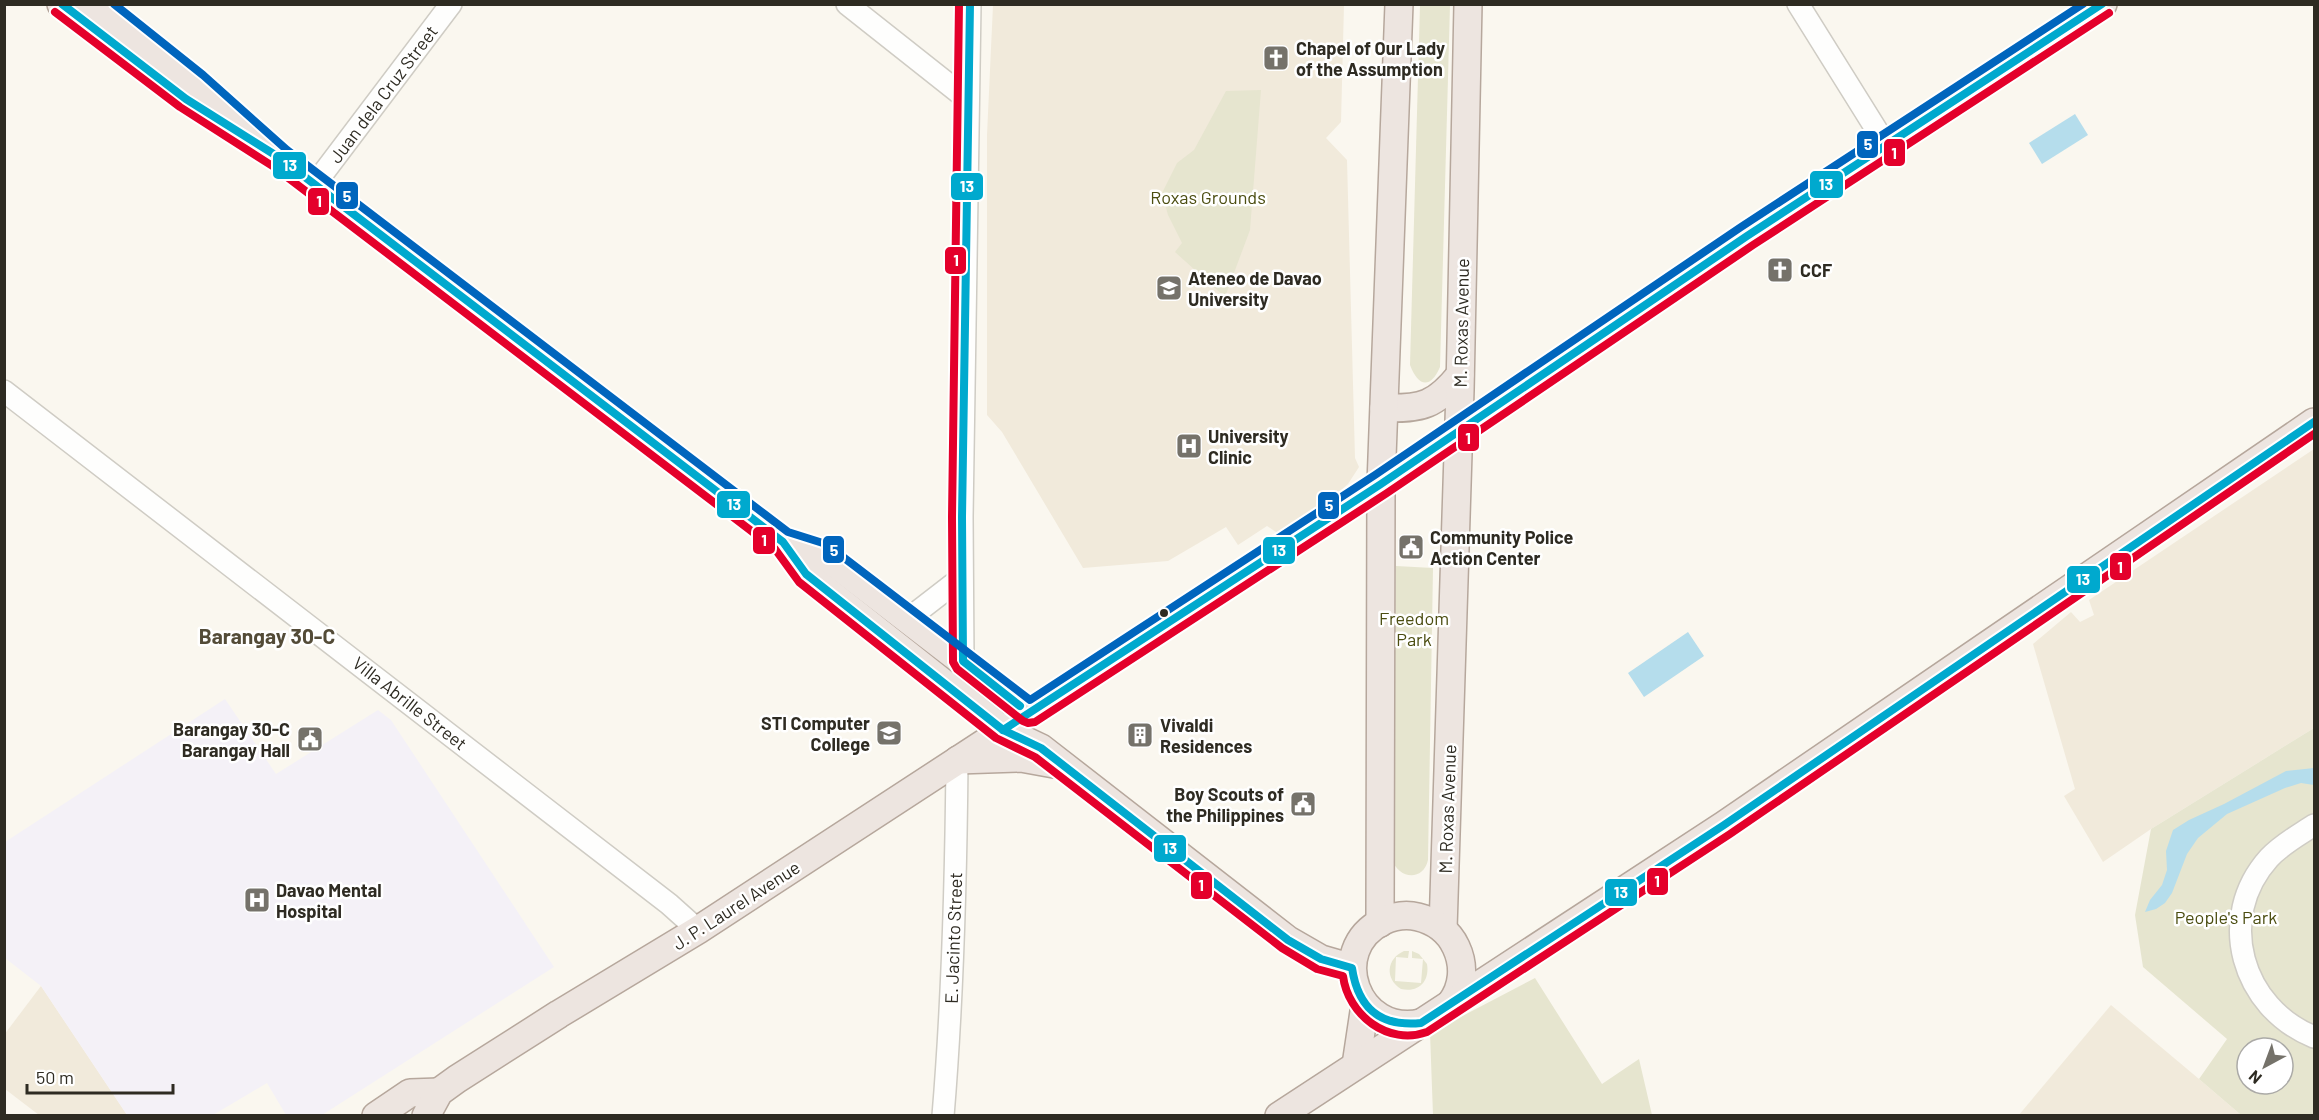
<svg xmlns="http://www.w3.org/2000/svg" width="2319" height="1120" font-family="Barlow,sans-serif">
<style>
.education{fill:#f1eadb}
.medical{fill:#f4f1f7}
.green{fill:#e6e5cf;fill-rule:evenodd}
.water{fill:#b5ddec}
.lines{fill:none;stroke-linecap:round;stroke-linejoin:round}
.minor-casing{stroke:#cfccc4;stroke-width:24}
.major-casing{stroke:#b6a79c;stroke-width:30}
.minor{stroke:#fefefd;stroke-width:21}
.major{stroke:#ede5e0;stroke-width:27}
.bus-1-casing{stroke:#fff;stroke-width:12}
.bus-2-casing{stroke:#fff;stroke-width:12}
.bus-3-casing{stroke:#fff;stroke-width:12}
.bus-1{stroke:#00a9ce;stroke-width:8}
.bus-2{stroke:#e4002b;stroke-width:8}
.bus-3{stroke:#0065bd;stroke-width:8}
.bus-dot{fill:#2e2b22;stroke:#fff;stroke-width:2}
.labels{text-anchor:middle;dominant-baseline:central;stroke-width:5;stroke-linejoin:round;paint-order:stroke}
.poi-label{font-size:18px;font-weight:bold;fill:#2e2b22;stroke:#fff;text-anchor:start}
.street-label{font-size:18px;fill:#2e2b22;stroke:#fff}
.park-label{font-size:18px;fill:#4b4d10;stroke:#fff}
.quarter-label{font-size:21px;font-weight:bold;fill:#534b37;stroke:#fff}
.line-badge{stroke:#fff;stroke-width:2}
.badge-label{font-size:16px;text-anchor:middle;font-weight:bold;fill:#fff}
</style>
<rect width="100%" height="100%" fill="#faf7ef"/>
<!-- education -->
<g class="education">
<polygon points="993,5 1344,5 1341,122 1326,138 1347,160 1355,458 1359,467 1348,484 1326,503 1328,508 1302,526 1276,532 1267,526 1238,545 1226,527 1168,561 1083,568 1002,432 987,415 987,135"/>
<polygon points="2314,449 2314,728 2151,829 2103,862 2064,796 2075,789 2033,644 2071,612 2080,622 2094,615 2089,600"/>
<polygon points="41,986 127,1115 39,1115 5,1089 4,1035"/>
<polygon points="2111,1005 2199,1079 2241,1115 2018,1116"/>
</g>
<!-- medical -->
<polygon class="medical" points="225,699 276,774 378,710 391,720 554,967 322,1115 286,1115 267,1083 213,1115 127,1115 41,986 5,958 5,842"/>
<!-- green -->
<g class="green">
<path d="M1420,5H1450L1440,367C1430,390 1418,386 1410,365Z"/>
<polygon points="1261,90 1250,230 1225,297 1175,252 1182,243 1168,215 1162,193 1177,163 1194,150 1226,91"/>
<path d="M1396,566L1433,568L1428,860C1423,882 1398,879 1392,859Z"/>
<path d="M2314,728V1115H2241L2199,1079L2227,1039L2143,967L2135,915L2151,829ZM2247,1048H2283V1084H2247Z"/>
<path d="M1404,951H1409L1408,958L1396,957L1395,981L1421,983L1423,959L1412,958V951L1419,954L1427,964C1430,981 1419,993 1401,989C1385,979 1386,959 1404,951Z"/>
<polygon points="1535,978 1602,1084 1639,1059 1652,1115 1433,1115 1430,1033"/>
</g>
<!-- water -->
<g class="water">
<polygon points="2075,114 2088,135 2042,164 2029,143"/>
<polygon points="1688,632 1704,656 1644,697 1628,673"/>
<polygon points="2314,768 2314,785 2301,783 2285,788 2227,814 2198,838 2187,854 2172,893 2165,903 2156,909 2145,912 2150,900 2162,885 2167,870 2166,851 2173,830 2189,820 2224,804 2286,771"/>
</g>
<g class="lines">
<defs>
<g id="minor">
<polyline points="847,4 967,99"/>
<polyline points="1798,4 1886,145"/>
<polyline points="315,184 451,4"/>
<polyline points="4,391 669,904 698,930"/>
<polyline points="908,619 961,578"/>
<polyline points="963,661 962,517 970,4"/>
<path d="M2314,825C2299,835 2282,844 2269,858C2215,918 2242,1008 2314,1037"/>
<path d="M943,1116C953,997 956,878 957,760"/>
</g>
<g id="major">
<polyline points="61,4 186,99 205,111"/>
<polyline points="96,4 196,83 285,162 783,542 806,574 1003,730 1041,748 1288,940 1321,959 1352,968"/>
<path d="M1384,408C1422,409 1436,405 1460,375"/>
<polyline points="783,542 820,552 1029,713"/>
<polyline points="958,760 1021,758 1054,764"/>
<polyline points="1380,923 1381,484 1399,4"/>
<polyline points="1443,929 1460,390 1468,4"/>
<path d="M1421,1023C1357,1037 1325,950 1383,921C1394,916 1406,914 1418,917C1435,921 1449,932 1456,947C1465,966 1463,987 1451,1003"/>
<polyline points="1356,1065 1365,1005"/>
<polyline points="376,1116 410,1093 439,1092"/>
<polyline points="426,1116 439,1092 457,1079 559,1014 698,930 1381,484 1747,236 2103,4"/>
<polyline points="1279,1116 1724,825 2314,422"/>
</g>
</defs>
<!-- minor casing -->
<use href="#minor" class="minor-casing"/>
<!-- major casing -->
<use href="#major" class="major-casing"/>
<!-- minor -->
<use href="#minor" class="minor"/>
<!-- major -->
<use href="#major" class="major"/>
<defs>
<g id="bus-1">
<path d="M62,4L186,99L280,158L783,542L806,574L1003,730L1041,748L1288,940L1321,959L1352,968C1358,1008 1380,1027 1421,1023L1724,825L2314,422"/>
<polyline points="970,4 962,517 963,661 1020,706"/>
<polyline points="1003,730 1381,484 1747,236 2102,4"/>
</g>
<g id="bus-2">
<polyline points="959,4 952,517 953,662 957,669 1023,721 1028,723 1035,722 1387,493 1753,245 2109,13"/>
<path d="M55,12L180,107L274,167L775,549L799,582L996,738L1035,757L1282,948L1317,969L1343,976C1348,1015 1388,1046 1427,1032L1730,834L2314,434"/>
</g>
<polyline id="bus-3" points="114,4 203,75 287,150 788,532 826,544 1030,700 1375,475 1741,227 2083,4"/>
</defs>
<!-- bus-1 casing -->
<use href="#bus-1" class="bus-1-casing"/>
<!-- bus-2 casing -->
<use href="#bus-2" class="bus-2-casing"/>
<!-- bus-3 casing -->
<use href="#bus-3" class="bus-3-casing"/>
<!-- bus-1 -->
<use href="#bus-1" class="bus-1"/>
<!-- bus-2 -->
<use href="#bus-2" class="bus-2"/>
<!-- bus-3 -->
<use href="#bus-3" class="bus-3"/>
</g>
<!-- icons -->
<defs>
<symbol id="church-square" viewBox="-11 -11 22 22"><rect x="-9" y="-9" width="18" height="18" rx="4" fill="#75726a" stroke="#fff"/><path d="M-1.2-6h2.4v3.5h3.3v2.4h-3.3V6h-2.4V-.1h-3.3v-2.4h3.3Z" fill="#fff"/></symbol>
<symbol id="university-square" viewBox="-11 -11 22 22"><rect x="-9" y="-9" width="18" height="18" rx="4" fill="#75726a" stroke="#fff"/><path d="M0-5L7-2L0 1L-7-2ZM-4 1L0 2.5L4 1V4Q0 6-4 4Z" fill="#fff"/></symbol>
<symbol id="hospital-square" viewBox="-11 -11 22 22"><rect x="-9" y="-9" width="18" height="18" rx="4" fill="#75726a" stroke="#fff"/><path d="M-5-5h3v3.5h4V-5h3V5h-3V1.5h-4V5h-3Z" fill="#fff"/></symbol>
<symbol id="civic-square" viewBox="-11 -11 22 22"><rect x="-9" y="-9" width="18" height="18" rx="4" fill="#75726a" stroke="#fff"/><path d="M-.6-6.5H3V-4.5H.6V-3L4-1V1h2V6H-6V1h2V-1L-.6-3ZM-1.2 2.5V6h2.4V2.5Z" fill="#fff"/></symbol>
<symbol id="building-square" viewBox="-11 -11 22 22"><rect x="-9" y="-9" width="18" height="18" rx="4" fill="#75726a" stroke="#fff"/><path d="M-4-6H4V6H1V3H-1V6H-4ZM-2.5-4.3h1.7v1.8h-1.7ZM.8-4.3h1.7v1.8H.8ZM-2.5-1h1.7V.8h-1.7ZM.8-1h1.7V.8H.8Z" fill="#fff"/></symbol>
</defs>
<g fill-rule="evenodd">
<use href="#church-square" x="1261" y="43" width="30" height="30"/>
<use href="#church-square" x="1765" y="255" width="30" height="30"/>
<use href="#university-square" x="1154" y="273" width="30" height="30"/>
<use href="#hospital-square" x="1174" y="431" width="30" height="30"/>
<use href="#civic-square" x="1396" y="532" width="30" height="30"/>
<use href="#university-square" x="874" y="718" width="30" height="30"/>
<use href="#building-square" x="1125" y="720" width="30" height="30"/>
<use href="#civic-square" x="295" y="724" width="30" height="30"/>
<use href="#civic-square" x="1288" y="789" width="30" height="30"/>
<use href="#hospital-square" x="242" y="885" width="30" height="30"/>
</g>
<!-- markers -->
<circle class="bus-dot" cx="1164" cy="613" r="5"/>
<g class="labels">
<!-- poi labels -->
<g class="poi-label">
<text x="1296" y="48">Chapel of Our Lady<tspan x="1296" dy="21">of the Assumption</tspan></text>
<text x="1800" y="270">CCF</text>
<text x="1188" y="278">Ateneo de Davao<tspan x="1188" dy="21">University</tspan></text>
<text x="1208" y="436">University<tspan x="1208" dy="21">Clinic</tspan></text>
<text x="1430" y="537">Community Police<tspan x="1430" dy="21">Action Center</tspan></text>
<text x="870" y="723" text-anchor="end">STI Computer<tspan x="870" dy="21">College</tspan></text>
<text x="1160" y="725">Vivaldi<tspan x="1160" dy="21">Residences</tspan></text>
<text x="290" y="729" text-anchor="end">Barangay 30-C<tspan x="290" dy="21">Barangay Hall</tspan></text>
<text x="1284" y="794" text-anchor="end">Boy Scouts of<tspan x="1284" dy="21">the Philippines</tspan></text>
<text x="276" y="890">Davao Mental<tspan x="276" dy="21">Hospital</tspan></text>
</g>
<!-- street labels -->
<g class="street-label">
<text transform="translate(383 94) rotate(-53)">Juan dela Cruz Street</text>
<text transform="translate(1461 323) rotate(-89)">M. Roxas Avenue</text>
<text transform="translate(410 703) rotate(38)">Villa Abrille Street</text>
<text transform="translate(1447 809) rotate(-88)">M. Roxas Avenue</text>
<text transform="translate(736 905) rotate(-33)">J. P. Laurel Avenue</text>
<text transform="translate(953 938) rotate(-88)">E. Jacinto Street</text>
</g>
<!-- park labels -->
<g class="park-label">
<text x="1208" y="197">Roxas Grounds</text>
<text x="1414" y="618">Freedom<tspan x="1414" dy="21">Park</tspan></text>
<text x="2226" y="917">People's Park</text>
</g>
<!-- quarter labels -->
<g class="quarter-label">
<text x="267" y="635">Barangay 30-C</text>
</g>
</g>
<g class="line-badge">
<rect x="1856" y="130" width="23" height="29" rx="6" fill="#0065bd"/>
<rect x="1883" y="138" width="23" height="29" rx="6" fill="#e4002b"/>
<rect x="272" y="151" width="35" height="29" rx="6" fill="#00a9ce"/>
<rect x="1809" y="170" width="35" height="29" rx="6" fill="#00a9ce"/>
<rect x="950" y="172" width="34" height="29" rx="6" fill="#00a9ce"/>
<rect x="335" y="181" width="24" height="29" rx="6" fill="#0065bd"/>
<rect x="307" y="187" width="23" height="29" rx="6" fill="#e4002b"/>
<rect x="944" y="246" width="23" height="29" rx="6" fill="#e4002b"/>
<rect x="1457" y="423" width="23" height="29" rx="6" fill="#e4002b"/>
<rect x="716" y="490" width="35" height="29" rx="6" fill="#00a9ce"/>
<rect x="1317" y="491" width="23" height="29" rx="6" fill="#0065bd"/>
<rect x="752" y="526" width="24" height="29" rx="6" fill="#e4002b"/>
<rect x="822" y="535" width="23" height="29" rx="6" fill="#0065bd"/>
<rect x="1262" y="536" width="34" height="29" rx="6" fill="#00a9ce"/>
<rect x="2109" y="552" width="23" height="29" rx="6" fill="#e4002b"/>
<rect x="2066" y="565" width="35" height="29" rx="6" fill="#00a9ce"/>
<rect x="1153" y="834" width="34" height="29" rx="6" fill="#00a9ce"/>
<rect x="1646" y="867" width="23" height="29" rx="6" fill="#e4002b"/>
<rect x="1190" y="871" width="23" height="29" rx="6" fill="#e4002b"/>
<rect x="1604" y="878" width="34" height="29" rx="6" fill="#00a9ce"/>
</g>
<g class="badge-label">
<text x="1868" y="150">5</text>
<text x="1894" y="159">1</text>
<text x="290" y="171">13</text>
<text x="1826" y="190">13</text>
<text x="967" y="192">13</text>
<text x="347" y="202">5</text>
<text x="319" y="207">1</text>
<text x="956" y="266">1</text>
<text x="1468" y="444">1</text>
<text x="734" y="510">13</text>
<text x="1329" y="511">5</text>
<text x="764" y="546">1</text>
<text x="834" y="556">5</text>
<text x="1279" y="556">13</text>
<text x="2120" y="573">1</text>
<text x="2083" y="585">13</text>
<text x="1170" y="854">13</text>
<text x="1657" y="887">1</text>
<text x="1201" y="891">1</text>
<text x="1621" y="898">13</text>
</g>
<!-- border -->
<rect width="2319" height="1120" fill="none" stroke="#2e2b22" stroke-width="12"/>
<!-- north arrow -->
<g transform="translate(2265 1066) rotate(221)"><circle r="28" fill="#ffffff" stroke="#abaaa7" stroke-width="1.5"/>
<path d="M0-4.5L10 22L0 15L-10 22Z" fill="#75726a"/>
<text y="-9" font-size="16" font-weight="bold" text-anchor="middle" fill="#2e2b22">N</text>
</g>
<!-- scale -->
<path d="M27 1084v9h146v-9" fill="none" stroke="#2e2b22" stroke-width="3"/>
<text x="36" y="1084" font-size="18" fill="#2e2b22" stroke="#ffffff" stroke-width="4.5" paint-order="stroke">50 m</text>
</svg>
